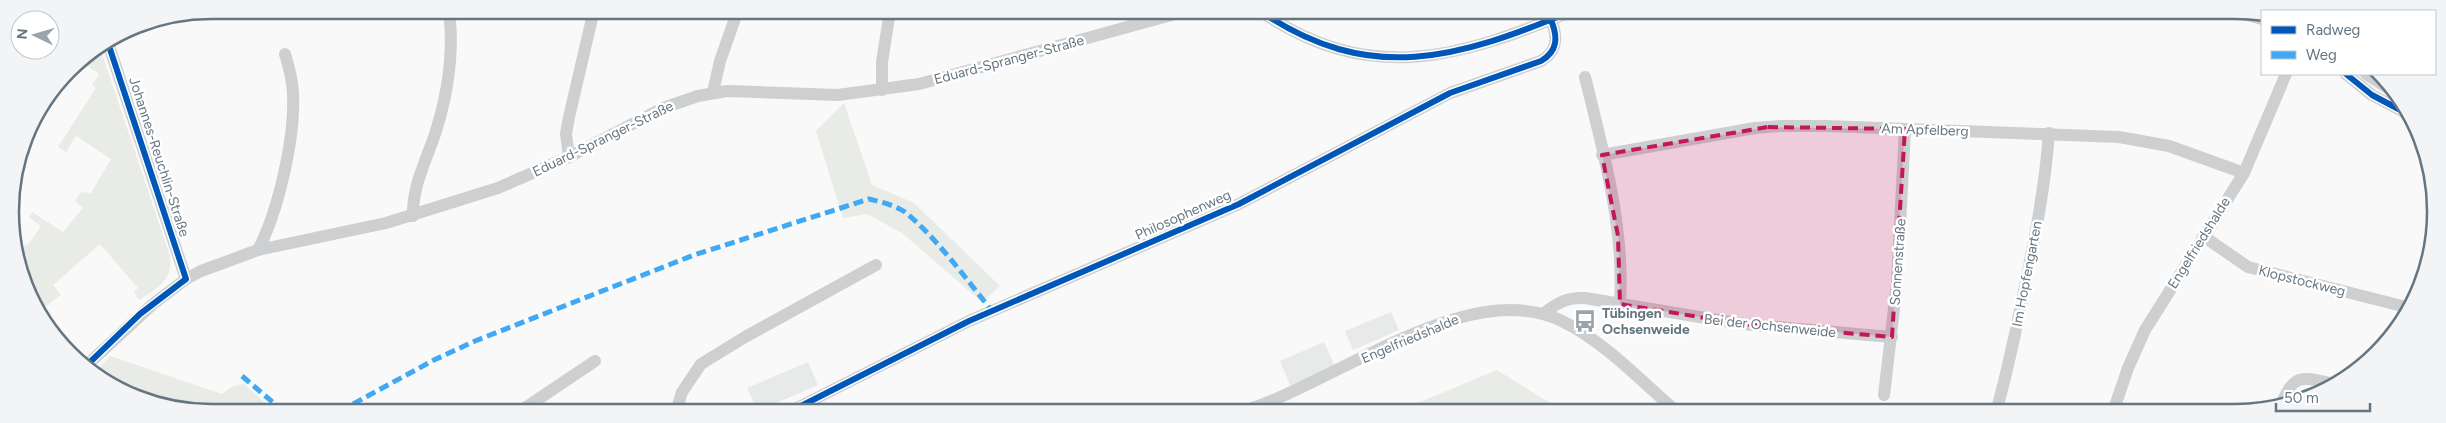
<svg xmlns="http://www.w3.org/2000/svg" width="2446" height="423" font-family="Figtree,sans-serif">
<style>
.built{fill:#e8e9e9}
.green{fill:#e8ebe6}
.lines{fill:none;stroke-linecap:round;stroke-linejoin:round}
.minor{stroke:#cecfd0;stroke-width:12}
.quiet{stroke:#3fa9f5;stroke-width:5;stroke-dasharray:10 5;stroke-linecap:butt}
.cycleway-casing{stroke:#fff;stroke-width:9}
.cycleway{stroke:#0057b8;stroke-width:6}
.marked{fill:#c2185b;fill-opacity:0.2;stroke:#c2185b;stroke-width:4;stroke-dasharray:10 6;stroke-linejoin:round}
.labels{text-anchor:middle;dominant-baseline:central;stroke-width:5;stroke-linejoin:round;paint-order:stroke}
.street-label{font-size:14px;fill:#657683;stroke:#fff}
.poi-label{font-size:14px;font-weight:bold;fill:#657683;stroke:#fff;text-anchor:start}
.rim{fill:none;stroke:#657683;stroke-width:2.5}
</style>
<rect width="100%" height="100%" fill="#f9f9f9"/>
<!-- built -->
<g class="built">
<polygon points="1391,312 1399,330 1353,350 1345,331"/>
<polygon points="1324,342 1337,371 1293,392 1280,361"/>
<polygon points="808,362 818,385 758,411 747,388"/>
</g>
<!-- green -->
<g class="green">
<polygon points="1289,11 1357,11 1353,18 1295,16"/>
<path d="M100,48L170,256C173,281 157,288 139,300L134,292L138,288L100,244L53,285L61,295L42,309L21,276L18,257L22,256L25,244L28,245L41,226L29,217L32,212L63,232L83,208L75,201L81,192L91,193L111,159L76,136L66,152L58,147L96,88L92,85L99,74L84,63L89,56Z"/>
<polygon points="844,103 872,185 914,203 1000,286 982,302 902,233 867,214 843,218 816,131"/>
<polygon points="110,356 222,394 233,386 244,384 274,411 185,411 122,392 95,371"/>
<polygon points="1497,370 1565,412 1396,412"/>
</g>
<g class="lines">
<!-- minor -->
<g class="minor">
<path d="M1260,11C1370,86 1459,58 1572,11"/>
<polyline points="2237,12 2262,19"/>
<polyline points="108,43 186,279"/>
<polyline points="2346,74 2372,95 2406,113"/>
<polyline points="2366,74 2397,94"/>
<path d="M1585,77C1603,150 1625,228 1620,304"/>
<polyline points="882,90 882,62 890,11"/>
<polyline points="713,92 720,61 738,10"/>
<polyline points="1602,155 1755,128 1781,126 1827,126 2119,137 2169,146 2244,173"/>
<polyline points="569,157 566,134 569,117 594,10"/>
<path d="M413,216C412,186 427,159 436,131C447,96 453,56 450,20"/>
<polyline points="2203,236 2248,267 2410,308"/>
<path d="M258,250C278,212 295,139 293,95C293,81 289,67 285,54"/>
<path d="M1543,314C1557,303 1567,297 1585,298L1742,324L1892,337"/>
<polyline points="87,365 153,304 186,279 201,271 258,250 386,223 498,188 569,157 663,108 698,96 727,91 838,95 919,84 1186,11"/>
<polyline points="1884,395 1897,283 1905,129"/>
<path d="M2282,403C2294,371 2306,378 2335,384"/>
<polyline points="519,412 595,361"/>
<polyline points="676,412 682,392 701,364 745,337 876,265"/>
<path d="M789,412L969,321L1239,204L1450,93L1541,61C1558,51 1558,37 1551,20"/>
<path d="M1240,412C1332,386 1467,275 1562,321C1605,342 1641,381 1677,412"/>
<path d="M1996,412C2007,374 2015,335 2023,296C2034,242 2045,189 2049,133"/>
<polyline points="2113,412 2128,368 2145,330 2244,173 2286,74"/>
</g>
<!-- quiet -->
<g class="quiet">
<polyline points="242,376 283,411"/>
<path d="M340,411L434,360L475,341L694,255L869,199C881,202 894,205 905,212C934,235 968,281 992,311"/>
</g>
<defs>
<g id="cycleway">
<path d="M1260,11C1370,86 1459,58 1572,11"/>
<polyline points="2346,74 2372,95 2406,113"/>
<polyline points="87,365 140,314 186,279 108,43"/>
<path d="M789,412L969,321L1239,204L1450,93L1541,61C1558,51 1558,37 1551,20"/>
</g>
</defs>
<!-- cycleway casing -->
<use href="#cycleway" class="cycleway-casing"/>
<!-- cycleway -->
<use href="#cycleway" class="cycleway"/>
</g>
<!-- marked area -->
<path class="marked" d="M1768,127L1905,129L1892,337L1742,324L1620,304L1618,236L1602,155Z"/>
<!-- icons -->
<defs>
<symbol id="bus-bare" viewBox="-9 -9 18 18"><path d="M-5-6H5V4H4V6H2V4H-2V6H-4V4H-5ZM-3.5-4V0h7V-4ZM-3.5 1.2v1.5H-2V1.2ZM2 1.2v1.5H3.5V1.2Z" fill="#99a4ac" stroke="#fff" stroke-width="2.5" paint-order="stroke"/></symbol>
</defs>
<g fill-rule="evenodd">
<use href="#bus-bare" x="1569" y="305" width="32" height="32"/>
</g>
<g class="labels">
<!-- street labels -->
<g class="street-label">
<text transform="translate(1009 60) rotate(-15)">Eduard-Spranger-Straße</text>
<text transform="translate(1925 130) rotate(2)">Am Apfelberg</text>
<text transform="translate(603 139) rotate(-26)">Eduard-Spranger-Straße</text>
<text transform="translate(159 157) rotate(72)">Johannes-Reuchlin-Straße</text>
<text transform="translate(1183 215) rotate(-24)">Philosophenweg</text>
<text transform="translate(2199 243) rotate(-58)">Engelfriedshalde</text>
<text transform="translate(1898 262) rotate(-86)">Sonnenstraße</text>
<text transform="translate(2027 274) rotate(-79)">Im Hopfengarten</text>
<text transform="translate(2302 281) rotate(14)">Klopstockweg</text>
<text transform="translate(1770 326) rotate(6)">Bei der Ochsenweide</text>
<text transform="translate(1410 339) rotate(-23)">Engelfriedshalde</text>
</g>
<!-- poi labels -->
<g class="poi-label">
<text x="1602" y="313">Tübingen<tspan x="1602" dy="16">Ochsenweide</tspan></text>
</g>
</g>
<!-- crop -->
<path d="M0 0H2446V423H0ZM211 19H2235A192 192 0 0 1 2427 211V212A192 192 0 0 1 2235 404H211A192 192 0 0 1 19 212V211A192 192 0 0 1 211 19Z" fill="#f3f4f5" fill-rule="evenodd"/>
<path class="rim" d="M211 19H2235A192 192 0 0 1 2427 211V212A192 192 0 0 1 2235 404H211A192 192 0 0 1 19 212V211A192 192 0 0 1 211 19Z"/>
<!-- legend -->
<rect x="2261" y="10" width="175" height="65" fill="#ffffff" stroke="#c1c8cd"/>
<rect x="2271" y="26" width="25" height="8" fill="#0057b8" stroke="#c1c8cd"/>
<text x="2306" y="35" font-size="15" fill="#657683">Radweg</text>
<rect x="2271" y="51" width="25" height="8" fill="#3fa9f5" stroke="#c1c8cd"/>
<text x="2306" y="60" font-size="15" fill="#657683">Weg</text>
<!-- north arrow -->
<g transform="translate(35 35) rotate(275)"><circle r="24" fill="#ffffff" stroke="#c1c8cd"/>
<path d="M0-4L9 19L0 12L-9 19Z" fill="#99a4ac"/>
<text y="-8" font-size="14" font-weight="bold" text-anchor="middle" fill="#657683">N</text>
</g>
<!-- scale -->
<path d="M2276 403v8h94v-8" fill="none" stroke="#657683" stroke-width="2.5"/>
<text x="2284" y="403" font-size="15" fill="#657683" stroke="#ffffff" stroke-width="4" paint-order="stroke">50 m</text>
</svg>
